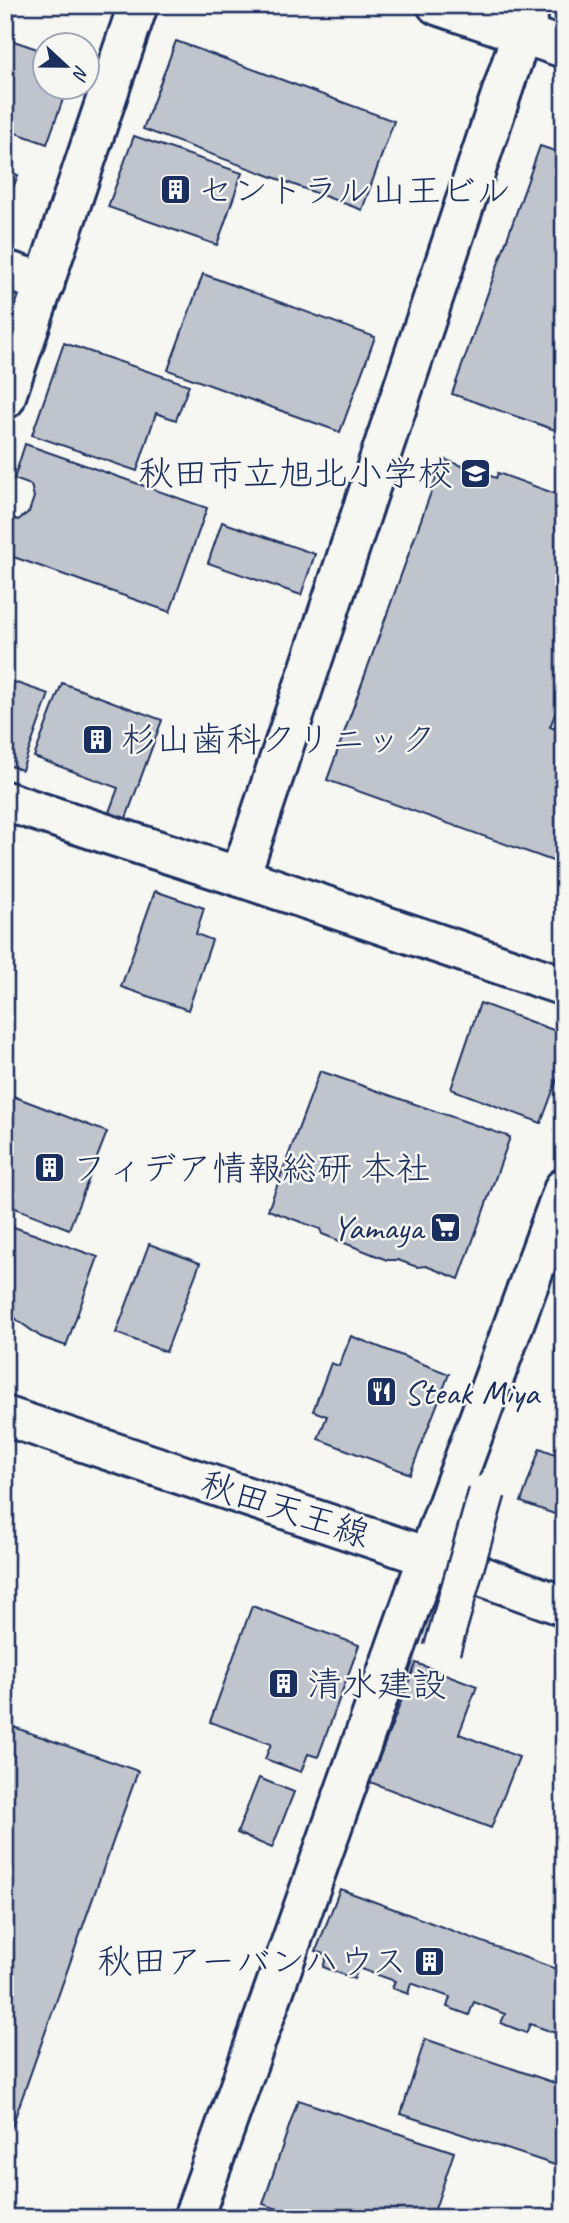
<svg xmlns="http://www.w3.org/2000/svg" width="569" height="2223" font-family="Caveat,'Klee One',sans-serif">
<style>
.building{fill:#c0c4cd;stroke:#1b2f5e;stroke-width:2}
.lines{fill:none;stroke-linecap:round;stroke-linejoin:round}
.minor-casing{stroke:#1b2f5e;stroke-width:44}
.tertiary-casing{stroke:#1b2f5e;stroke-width:44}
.primary-casing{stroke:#1b2f5e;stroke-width:44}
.minor{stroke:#f6f6f2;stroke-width:38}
.tertiary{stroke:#f6f6f2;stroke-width:38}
.primary{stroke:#f6f6f2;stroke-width:38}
.pedestrian-bridge-casing{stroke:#1b2f5e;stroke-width:40;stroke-linecap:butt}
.pedestrian-bridge{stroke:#f6f6f2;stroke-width:35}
.labels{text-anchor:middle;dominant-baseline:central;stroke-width:5;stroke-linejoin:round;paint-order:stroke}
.poi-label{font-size:35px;fill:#1b2f5e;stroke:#f6f6f2;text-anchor:start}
.street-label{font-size:35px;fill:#1b2f5e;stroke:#f6f6f2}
</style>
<rect width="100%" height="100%" fill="#f6f6f2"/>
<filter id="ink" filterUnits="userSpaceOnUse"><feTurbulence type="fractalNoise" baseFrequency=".0143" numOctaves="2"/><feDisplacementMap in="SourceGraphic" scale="14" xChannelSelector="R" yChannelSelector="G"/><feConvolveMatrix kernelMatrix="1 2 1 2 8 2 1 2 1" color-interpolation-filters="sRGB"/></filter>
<g filter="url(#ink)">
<!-- building -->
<g class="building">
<polygon points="5,38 46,52 46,88 67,88 47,144 5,129"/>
<polygon points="176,41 394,121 362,210 143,129"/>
<polygon points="134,136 242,173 217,245 108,207"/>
<polygon points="540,146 564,154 564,433 452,394"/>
<polygon points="5,170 18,175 5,209"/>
<polygon points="203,274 375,337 340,432 168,370"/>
<polygon points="64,343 189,385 176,420 156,413 137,471 32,435"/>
<polygon points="25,444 207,508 170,612 5,554 5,515 18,520 29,512 34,497 31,485 14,479"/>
<polygon points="443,459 496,478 498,473 564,497 564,691 550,727 564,732 564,865 327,780"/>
<polygon points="222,522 315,554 301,595 208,563"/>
<polygon points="5,679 49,694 22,770 5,764"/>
<polygon points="62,683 162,720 125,821 108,815 118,788 34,757"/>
<polygon points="155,891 204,908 196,934 212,940 188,1010 121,987"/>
<polygon points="480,1003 564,1034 564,1061 541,1123 451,1089"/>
<polygon points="320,1071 510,1137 459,1279 426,1266 417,1267 398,1260 387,1260 322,1234 320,1229 268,1210"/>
<polygon points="5,1093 107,1132 69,1229 5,1204"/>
<polygon points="11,1226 98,1257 66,1346 41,1337 17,1320 5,1303 5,1244"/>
<polygon points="149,1244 200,1263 166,1352 116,1333"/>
<polygon points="564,1324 564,1354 555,1351"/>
<polygon points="351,1336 449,1374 410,1474 318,1439 327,1416 313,1411 331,1363 339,1366"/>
<polygon points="561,1438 564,1439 564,1496 557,1515 521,1502 540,1448 555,1454"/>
<polygon points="5,1504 13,1507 5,1528"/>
<polygon points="252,1606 359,1645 318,1757 308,1754 301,1772 265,1759 271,1744 210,1722"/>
<polygon points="416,1663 477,1686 459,1734 519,1757 491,1828 370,1782"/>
<polygon points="5,1724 138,1771 12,2126 5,2124"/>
<polygon points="259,1778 294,1792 272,1848 237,1833"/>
<polygon points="340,1889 564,1972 564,2036 530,2024 526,2033 501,2023 505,2014 474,2002 469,2015 447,2007 450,1997 411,1983 408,1994 392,1988 395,1981 358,1968 354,1979 323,1967 327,1955 316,1951"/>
<polygon points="425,2039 564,2086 564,2168 401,2114"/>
<polygon points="298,2100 454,2152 432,2218 303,2218 263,2204"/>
</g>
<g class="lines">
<defs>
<g id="minor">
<polyline points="437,5 564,48"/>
<polyline points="5,270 45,283"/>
<polyline points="5,801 240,877 531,5"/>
<polyline points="240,877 564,986"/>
<polyline points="193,2218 428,1557 564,1188"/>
</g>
<polyline id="tertiary" points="5,399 138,5"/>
<polyline id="primary" points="5,1416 428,1557 564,1606"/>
</defs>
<!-- minor casing -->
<use href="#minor" class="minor-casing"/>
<!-- tertiary casing -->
<use href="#tertiary" class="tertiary-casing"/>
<!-- primary casing -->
<use href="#primary" class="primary-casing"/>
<!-- minor -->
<use href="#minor" class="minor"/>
<!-- tertiary -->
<use href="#tertiary" class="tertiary"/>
<!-- primary -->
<use href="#primary" class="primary"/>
<defs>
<polyline id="pedestrian-bridge" points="442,1650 487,1492"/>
</defs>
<!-- pedestrian-bridge casing -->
<use href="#pedestrian-bridge" class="pedestrian-bridge-casing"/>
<!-- pedestrian-bridge -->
<use href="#pedestrian-bridge" class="pedestrian-bridge"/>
</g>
</g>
<!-- icons -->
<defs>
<symbol id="building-square" viewBox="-11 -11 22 22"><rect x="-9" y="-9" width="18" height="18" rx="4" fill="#1b2f5e" stroke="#f6f6f2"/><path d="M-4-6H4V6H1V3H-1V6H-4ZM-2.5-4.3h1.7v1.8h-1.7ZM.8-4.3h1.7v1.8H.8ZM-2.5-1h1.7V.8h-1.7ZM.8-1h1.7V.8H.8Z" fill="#fff"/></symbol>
<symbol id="school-square" viewBox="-11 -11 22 22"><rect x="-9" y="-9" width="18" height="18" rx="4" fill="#1b2f5e" stroke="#f6f6f2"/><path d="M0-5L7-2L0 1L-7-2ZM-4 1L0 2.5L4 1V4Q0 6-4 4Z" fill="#fff"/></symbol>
<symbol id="supermarket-square" viewBox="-11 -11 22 22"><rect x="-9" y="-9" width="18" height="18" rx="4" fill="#1b2f5e" stroke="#f6f6f2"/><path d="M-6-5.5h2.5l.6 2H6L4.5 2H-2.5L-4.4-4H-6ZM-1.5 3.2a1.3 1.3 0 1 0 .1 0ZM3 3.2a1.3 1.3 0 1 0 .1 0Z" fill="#fff"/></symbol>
<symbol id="restaurant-square" viewBox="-11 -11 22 22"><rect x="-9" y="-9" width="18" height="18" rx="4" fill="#1b2f5e" stroke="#f6f6f2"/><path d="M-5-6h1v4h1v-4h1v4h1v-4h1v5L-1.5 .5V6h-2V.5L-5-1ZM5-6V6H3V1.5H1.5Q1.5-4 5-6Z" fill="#fff"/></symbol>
</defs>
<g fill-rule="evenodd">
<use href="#building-square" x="158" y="172" width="35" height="35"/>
<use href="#school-square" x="458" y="456" width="35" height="35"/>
<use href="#building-square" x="80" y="722" width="35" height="35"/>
<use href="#building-square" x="32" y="1150" width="35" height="35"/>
<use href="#supermarket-square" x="428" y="1210" width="35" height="35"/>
<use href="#restaurant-square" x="364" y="1374" width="35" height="35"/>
<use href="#building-square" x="266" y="1666" width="35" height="35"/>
<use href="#building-square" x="412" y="1944" width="35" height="35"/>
</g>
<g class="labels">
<!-- poi labels -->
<g class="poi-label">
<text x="198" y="190">セントラル山王ビル</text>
<text x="453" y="473" text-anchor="end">秋田市立旭北小学校</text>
<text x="121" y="739">杉山歯科クリニック</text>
<text x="72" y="1168">フィデア情報総研 本社</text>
<text x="423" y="1227" text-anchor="end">Yamaya</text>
<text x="404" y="1392">Steak Miya</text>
<text x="307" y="1684">清水建設</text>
<text x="407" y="1961" text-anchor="end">秋田アーバンハウス</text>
</g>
<!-- street labels -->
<g class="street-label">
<text transform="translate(285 1509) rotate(18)">秋田天王線</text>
</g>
</g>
<!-- margin -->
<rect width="569" height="2223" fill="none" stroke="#f6f6f2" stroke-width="28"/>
<rect x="14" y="14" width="541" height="2195" fill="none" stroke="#1b2f5e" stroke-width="2.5" filter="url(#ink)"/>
<!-- north arrow -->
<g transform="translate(66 66) rotate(112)"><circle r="33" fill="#f6f6f2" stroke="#9ea6b7" stroke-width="2"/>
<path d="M0-5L12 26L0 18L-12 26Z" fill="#1b2f5e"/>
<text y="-10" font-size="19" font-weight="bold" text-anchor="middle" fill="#1b2f5e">N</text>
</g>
</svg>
